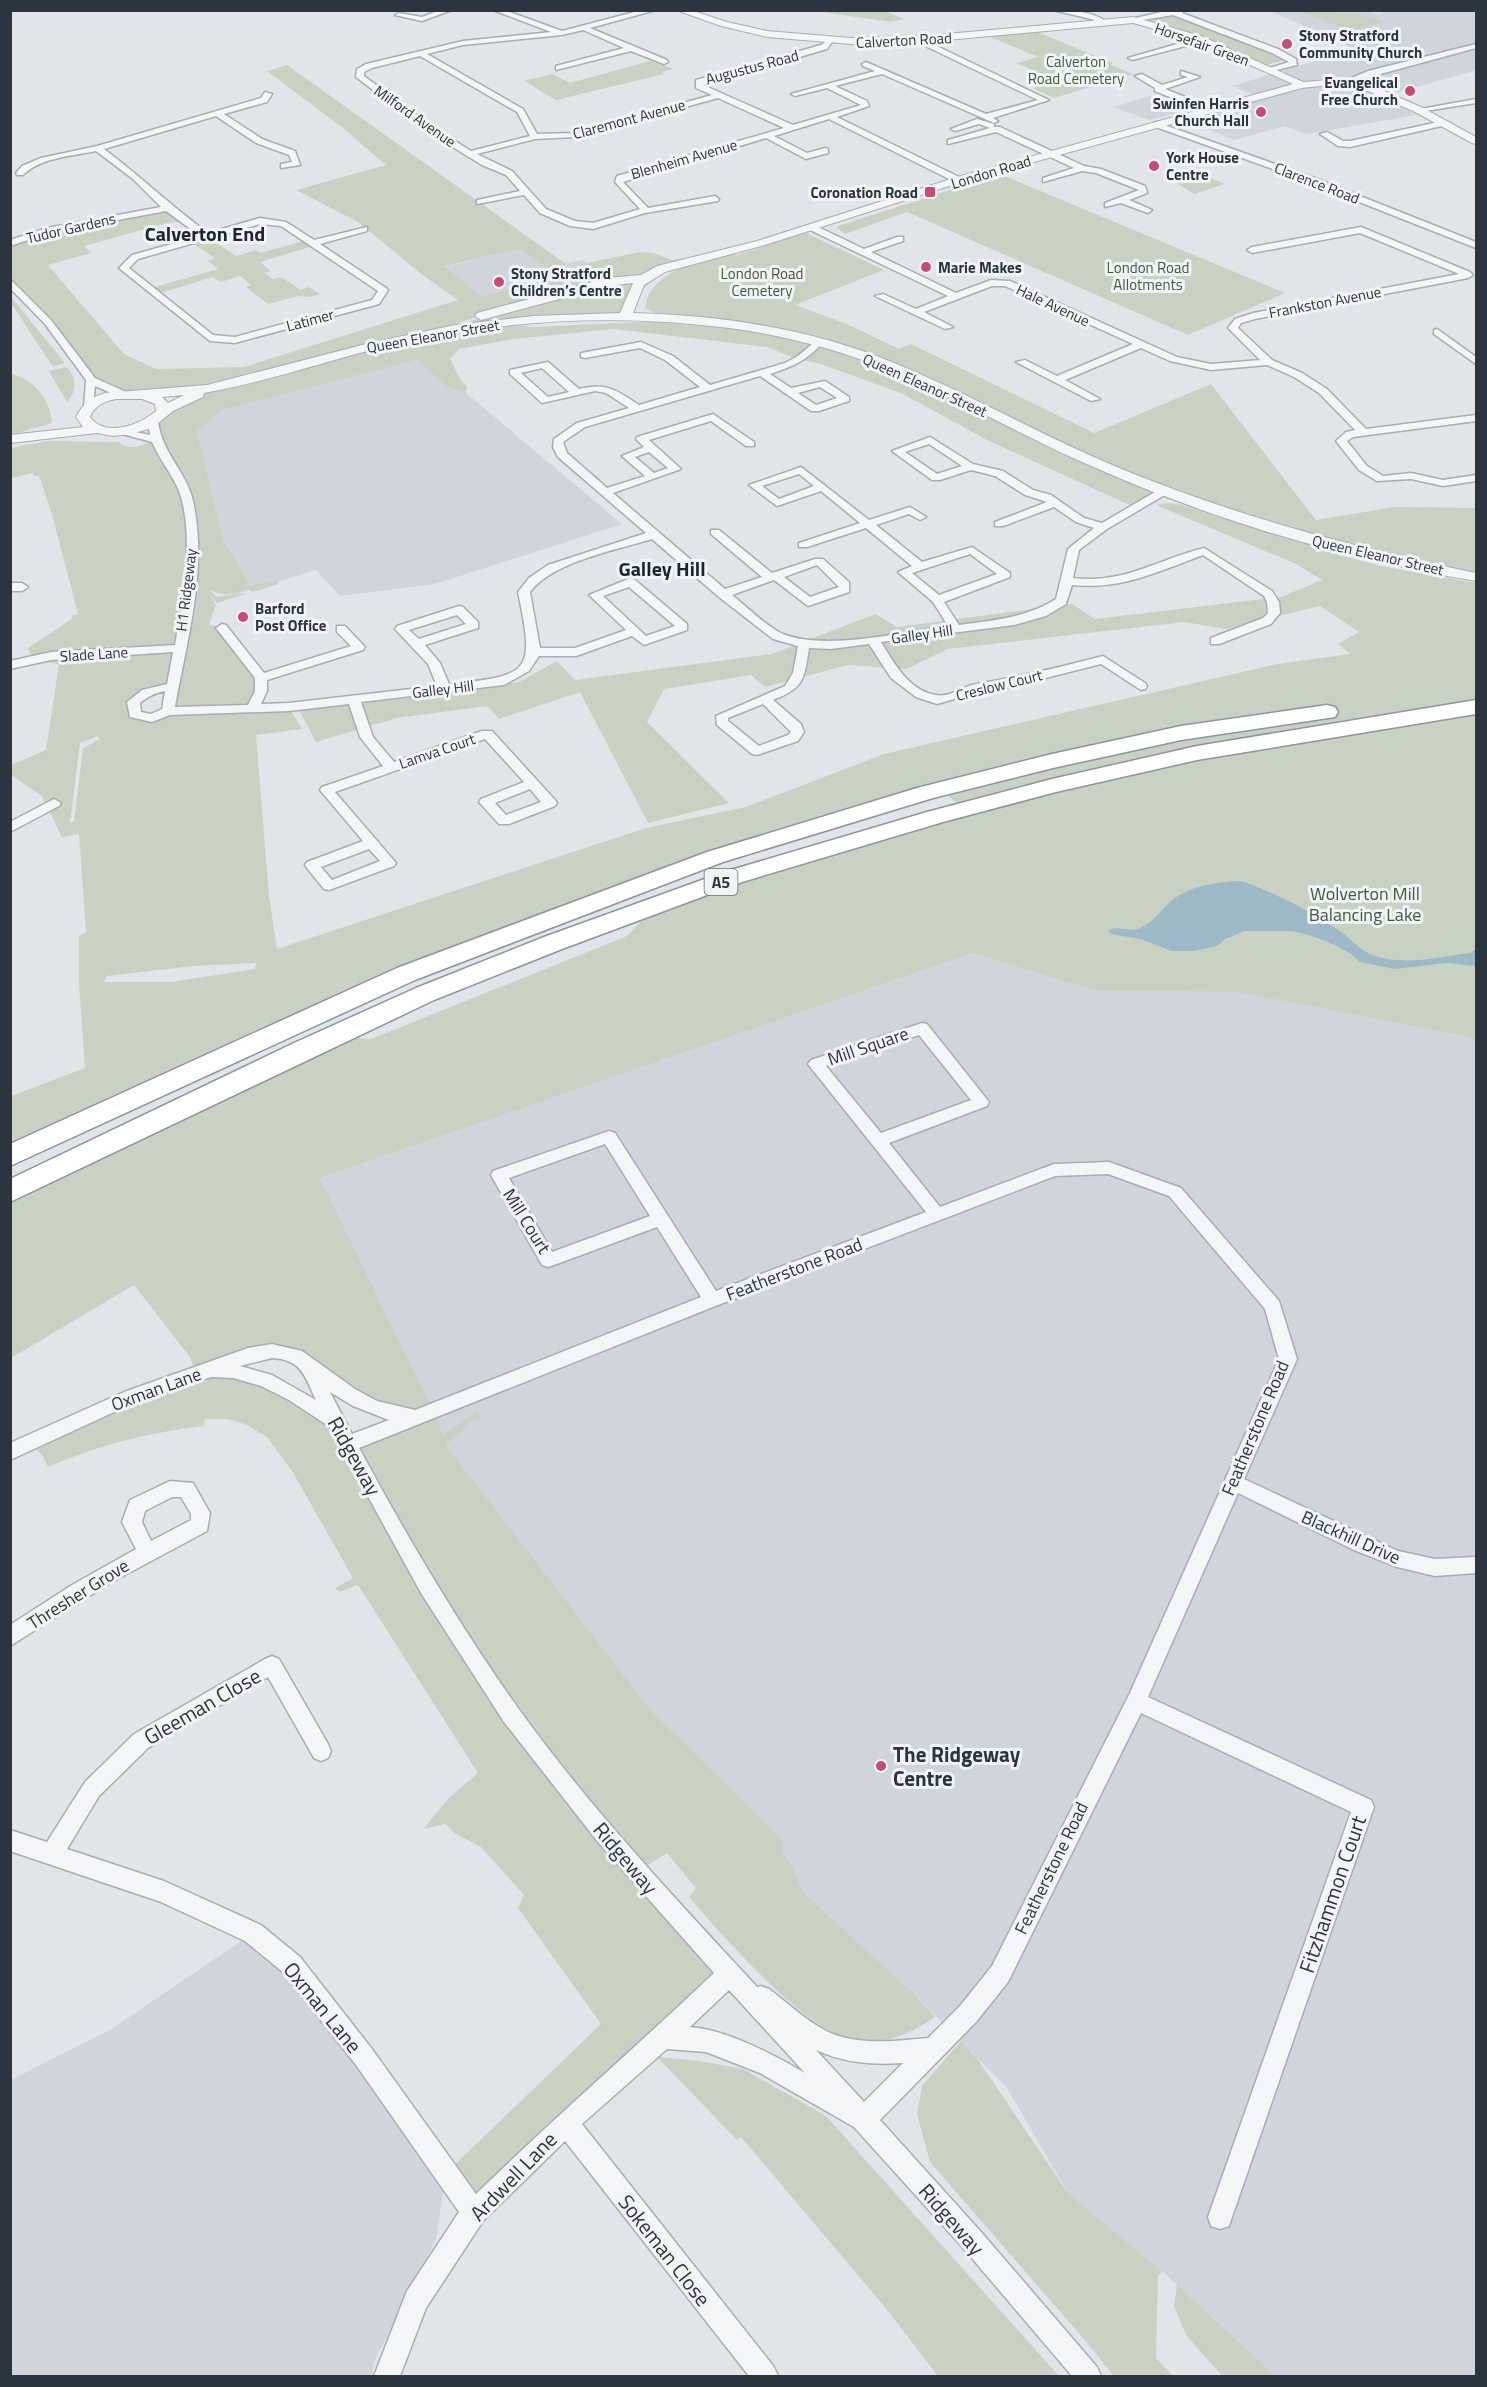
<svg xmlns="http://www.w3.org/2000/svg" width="1487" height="2387" font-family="'Titillium Web',sans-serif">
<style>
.built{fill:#cfd5db}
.green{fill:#c9d2c2;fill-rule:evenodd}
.water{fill:#9db8c7}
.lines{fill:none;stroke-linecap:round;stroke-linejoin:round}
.minor-casing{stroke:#a6adb3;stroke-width:3}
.tertiary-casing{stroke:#a6adb3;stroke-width:2}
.trunk-casing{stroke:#89959f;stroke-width:3}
.minor{fill:#f3f5f7;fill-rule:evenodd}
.tertiary{fill:#f3f5f7;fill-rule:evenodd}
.trunk{fill:#fff;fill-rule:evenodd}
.poi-dot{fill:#c94b72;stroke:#f0f4f6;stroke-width:2}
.labels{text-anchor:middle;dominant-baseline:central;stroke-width:6;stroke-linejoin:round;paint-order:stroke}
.far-poi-label{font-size:15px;font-weight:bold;fill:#2a3540;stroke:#f0f4f6;text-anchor:start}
.far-street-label{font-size:15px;fill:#2a3540;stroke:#f0f4f6}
.far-park-label{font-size:15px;fill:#445b38;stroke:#f0f4f6}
.shield{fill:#f0f4f6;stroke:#656e77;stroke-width:1.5}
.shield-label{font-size:16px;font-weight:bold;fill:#2a3540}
.park-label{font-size:18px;fill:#445b38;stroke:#f0f4f6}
.street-label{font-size:18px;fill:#2a3540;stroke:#f0f4f6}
.far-district-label{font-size:20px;font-weight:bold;fill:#1c2631;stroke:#f0f4f6}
.near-street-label{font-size:21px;fill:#2a3540;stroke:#f0f4f6}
.near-poi-label{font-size:21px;font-weight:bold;fill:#2a3540;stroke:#f0f4f6;text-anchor:start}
</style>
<rect width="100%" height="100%" fill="#e1e5e9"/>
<!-- built -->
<g class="built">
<polygon points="1363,10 1379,14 1390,10 1476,11 1476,70 1381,97 1417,115 1306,134 1285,126 1234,140 1171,114 1149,120 1113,107 1150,96 1201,117 1262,99 1232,86 1355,49 1271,11"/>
<polygon points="520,249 546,268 583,260 593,267 481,296 443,267"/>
<polygon points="417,360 447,387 466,393 622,524 435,584 340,596 316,570 223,598 250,583 224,542 197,432 222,410"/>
<polygon points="973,953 1096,991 1236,992 1464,1036 1476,1041 1476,2376 1276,2376 1162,2271 1068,2193 1007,2088 913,1993 804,1893 792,1866 782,1852 782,1840 650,1709 446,1445 434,1411 320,1178"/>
<polygon points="253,1933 446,2173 436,2239 374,2362 372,2376 11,2376 11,2080 110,2030"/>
</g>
<!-- green -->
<g class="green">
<polygon points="816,11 885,11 904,19 891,22"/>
<polygon points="1298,11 1356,14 1386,22 1351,31"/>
<polygon points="1171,14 1272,52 1287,59 1268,65 1217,44 1147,20 1146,17"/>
<polygon points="1035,31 1113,63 1111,65 1133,74 1054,98 1033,88 1058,81 1016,63 1038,57 988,36"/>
<polygon points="650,61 674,69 662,72 664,74 556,100 524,81 552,74 570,83"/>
<path d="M287,65L566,264L546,268L520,249L444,266L481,296L592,268L587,263L640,252L654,253L672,260L686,258L678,261L639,292L645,279L628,278L591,284L533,298L434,331L599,286L633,282L621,313L504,324L534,327L686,320L659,315L645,308C650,270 700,262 730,253L737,255L806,233L884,270L795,305L847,324L899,349L911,344L1094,433L1211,384L1316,520L1395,507L1476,508V577C1369,557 1266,530 1164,491L1136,508L989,441L903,394L818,363L799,360L767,347L614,329L513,339L459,349L450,359L461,381L467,386L466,393L447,387L417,360L222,410L197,432L224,542L250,583L243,587L277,581L279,584L253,592L249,589L225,595L209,590L217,597L248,593L217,603L210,595L216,605L209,624L222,628L261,678V691L253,709L289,707L302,729L256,735L269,896L277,949L646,828L746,807L884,754L1277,664L1350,654L1338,644L1359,632L1320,606L1226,629L1184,622L948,649L906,669L848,665L765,687L751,675L664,689L647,722L729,803L648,823L580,692L499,719L487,706L397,718L316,742L299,710L519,682L557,661L575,680L772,654L875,614L897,627L1072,604L1095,619L1281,597L1322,580L1296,564L1156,505L1169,503L1182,505L1330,552L1381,566L1476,583V1041L1464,1036L1236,992L1096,991L973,953L320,1178L434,1411L443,1435L478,1411L481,1418L471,1421L446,1445L650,1709L782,1840V1852L792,1866L804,1893L913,1993L935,2017C911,2033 888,2044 858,2042C811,2038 720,1933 689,1897L696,1888L667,1853L640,1870L729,1974L663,2037L566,2123L474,2212L446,2173L601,2024L518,1908L524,1895L481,1847L454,1833L446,1824L423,1829L450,1797L478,1773L358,1585L339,1592L335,1588L353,1578L292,1471L267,1437L247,1425L228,1419H205L204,1426C146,1433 102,1444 48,1467L42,1455L28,1442L130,1397L196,1374L190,1357L134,1285L11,1358V1192L41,1175L339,1033L356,1038L371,1039L627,936L639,924L642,910L733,877L963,809L941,789L715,857L406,974L11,1156V1096L85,1068L79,986V936L86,932L79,834L62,837L42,796L11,775V765L46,750L59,664L33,660L28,648L72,619V615L78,614L53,518L39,475L34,476L33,473L11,478V448L48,441L118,442C130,452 142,445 156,440L153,422L163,411L210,388L146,395L122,394L91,380L48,322L11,282V243L47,234V231L168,208L206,236L177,222L167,223L84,246L91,253L48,265L124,354L156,369L244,367L458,300L424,276L358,222L296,190L386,165L343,128L267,71ZM158,688H172L168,711L152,718L135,714L133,702L144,693ZM98,736L100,739L83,748L74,822L70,823L80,743ZM256,963L255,969L171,982H104L107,976L194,966ZM267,1350C305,1349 328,1385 359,1403C376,1412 396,1413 414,1417L348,1444L295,1395L251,1375L213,1369L251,1354Z"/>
<polygon points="1192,170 1225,184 1194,194 1166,176"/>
<polygon points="1000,174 1285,293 1188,335 907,212 845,234 837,228 838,226"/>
<polygon points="209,238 236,256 256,250 260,253 304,241 313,246 260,262 271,271 264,273 273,279 281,277 301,290 309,287 320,294 310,297 298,296 268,304 246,287 251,285 240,276 221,282 213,277 161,293 155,287 218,269 208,261 215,258 192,243"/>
<polygon points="11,297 65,363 53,366 51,364 11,303"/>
<path d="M67,367C76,378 78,390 67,402L49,371Z"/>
<path d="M11,374C34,379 50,399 52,423L11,435Z"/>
<polygon points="961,2041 978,2060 1068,2193 1162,2271 1158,2276 1156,2358 1173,2376 1114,2376 1083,2338 930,2162 917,2114 922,2086"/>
<polygon points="657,2057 699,2061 743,2069 826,2116 1059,2376 938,2376 884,2306 741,2137 737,2140"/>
<polygon points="1177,2285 1276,2376 1222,2376 1186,2335 1174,2306"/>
</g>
<!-- water -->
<path class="water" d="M1240,881C1269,889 1315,914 1340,931C1352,940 1362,953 1378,957C1407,965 1441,957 1470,953L1476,949V966L1446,963L1394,969L1360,962L1351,954L1337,946L1315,937L1293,931H1245L1225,939L1217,946L1194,951H1171L1141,939L1111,934L1108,930C1119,925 1129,933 1140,928C1152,923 1160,912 1169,903C1187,886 1216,882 1240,881Z"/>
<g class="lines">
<defs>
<g id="minor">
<polygon points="440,10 452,10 422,21 395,15 399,13 422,17"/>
<path d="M493,10H504L562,31L642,10H656L590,28L667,60L668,62L664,64L631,51L556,70V66L624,48L583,30L562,35L463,45L427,54L523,109L537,134L575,133L712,95L696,88V80L821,45L828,40L832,42L827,49L703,85L793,125L861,105L827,88L795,96L791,94L875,71L863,66L862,64L866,62L986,114L1038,100L917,42V38H920L1049,100L993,118L998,121L994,123L882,74L835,86L867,101L869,106L837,117L961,178V182H955L829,119L774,136L807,153L825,148L828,149V153L806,159L766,138L623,182L648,208L715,196L719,199L718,201L645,213L593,229L570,226L540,213L524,195L477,204V200L520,191L506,175L482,165L425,130L356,77L357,69L366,64L463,41L551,32ZM420,56L517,112L530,136L471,151L431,126L364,76V72L372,68ZM718,98L784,128L617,176L615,182L640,209L593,223L575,221L546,209L512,171L477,154L535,139L575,137Z"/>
<path d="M1053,10C1071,10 1092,11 1107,22L1103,24L1091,19Z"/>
<polygon points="1170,10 1185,10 1182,13 1278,49 1296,59 1297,65 1269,72 1269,68 1289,62 1272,53 1173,15 1131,22 1127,20"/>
<polygon points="1198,38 1201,38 1201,42 1132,60 1128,58"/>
<polygon points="1476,44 1476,48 1351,82 1347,80 1368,71"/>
<polygon points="1181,71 1200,77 1165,89 1210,107 1210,111 1204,111 1155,91 1155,88 1135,76 1142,74 1162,85 1188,77 1181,75"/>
<path d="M265,92L272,94L267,102L224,114L262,139L295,151L300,165L281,168V164L292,162L289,155L256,143L216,116L104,149C140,176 172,207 208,233L260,218L286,222L314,240L367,227V231L320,244L386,288L388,290L379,304L235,343L210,341L119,268L132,255L200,236L166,211L49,233L10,246V240L47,228L161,207L133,179L96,151C73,156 41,157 23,175H17L16,173L22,166L41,158L97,146L261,98ZM260,224L281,226L378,291L372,300L235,337L213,335L129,268L138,259Z"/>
<polygon points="1476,99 1476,103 1419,112 1415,110"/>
<polygon points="977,119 994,124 994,127 1000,127 1084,166 1101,169 1145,186 1147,193 1129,200 1152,210 1148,213 1121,203 1105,207 1105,203 1139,190 1096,173 1082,171 1043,182 1043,178 1074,168 996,132 948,144 948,140 990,128 979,124 955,131 951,129"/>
<polygon points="1443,121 1447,123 1446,125 1350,147 1338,146 1320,134 1327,132 1343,141 1350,141"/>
<polygon points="1156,122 1312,177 1476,242 1476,248 1306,181 1153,126 1152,124"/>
<polygon points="810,226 816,226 864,249 897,237 903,237 903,241 871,252 956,293 991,280 1010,281 1177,357 1211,364 1260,360 1228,328 1235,319 1253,313 1459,274 1360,233 1252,253 1247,250 1252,247 1361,227 1470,272 1473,275 1468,278 1255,319 1241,323 1238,328 1272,360 1302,373 1327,389 1366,429 1476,415 1476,421 1353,437 1347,441 1367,466 1383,476 1411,473 1443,480 1476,475 1476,481 1443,486 1411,479 1377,481 1359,470 1336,441 1346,432 1355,430 1319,393 1294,377 1267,365 1211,370 1170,361 1141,348 1065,380 1100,399 1091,401 1016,362 1025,360 1057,376 1133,344 1005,286 992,286 924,312 953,327 945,329 875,296 883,294 916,309 948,296 810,230"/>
<polygon points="10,279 51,320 95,378 126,392 126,396 118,396 95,386 93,406 84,408 86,380 45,324 10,288"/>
<polygon points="1437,329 1476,357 1476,364 1434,334 1434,330"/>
<path d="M818,339L823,342C808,360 792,367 770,374L791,388L825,381L849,397V401L819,411H811L760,376L585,427L563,442L567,453L607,488L645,476L622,456L644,447L636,439L637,437L713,414L754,442V446H746L711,421L649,440L681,469L613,493L725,589L762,577L711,534V530H719L772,573L815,559H823L849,582V592L808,606L774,580L732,595C746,606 767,627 783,634C825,651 903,632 948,626L933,602L898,572L912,566L866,528L807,547H799V543L860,523L821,491L777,506L749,485L801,467L869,520L910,507L926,517L920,520L909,514L876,525L922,562L972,547L1010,573V577L944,602L959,625C994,620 1026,618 1056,599L1068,549L1094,528L1076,522L1054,507L1003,526H995V522L1047,502L1025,495L995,476L971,470L940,480H932L892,451L930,437L973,464L1003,471L1033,490L1051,495L1084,518L1102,523L1160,489H1168V493L1107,529L1079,550L1073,578C1125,584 1156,560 1204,548L1272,591L1279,602L1280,613L1271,624L1219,644H1211V638L1263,618L1268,613L1267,602L1264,596L1203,555C1157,572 1121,590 1072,585L1066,604L1046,616L1014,625L881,642C894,663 909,691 936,695C950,698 963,686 976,684C1019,677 1061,667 1103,656L1145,683L1147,686L1145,689L1141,690L1101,664L998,690L978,692L937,704L916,697L891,678L869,644L831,649L809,648C804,680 804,688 773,700L801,724L804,732L798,741L757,755L752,754L717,725L716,716L785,686L793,673L798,646L773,639L719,597L652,539C616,550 552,562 530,592L540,648H575L626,630L589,595L631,578L635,580L687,624V630L644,645L632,636L576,656H539L529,671L504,685L361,702L373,737L394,762L482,731H492L555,800L557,803L555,806L509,824H499L479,802L481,799L524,782L485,739L335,792L396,863L394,866L329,890L324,889L307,868L305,865L307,862L363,841L320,790L322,787L383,766L360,737L349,704L289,711L170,715L152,722L130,717L127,702L142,690L167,684L173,652L51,660L10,669V661L51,652L175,645C183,600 195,535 179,491C172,474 159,459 152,442L111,431L116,428L150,435L148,422L153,419L158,422C163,454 184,469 192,497C209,565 187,640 175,707L248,705L255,691V678L216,628L222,624L226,625L264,673L351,646L337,632V626H345L365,647L363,650L267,680V691L261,704L289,703L437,686L428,664L395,629L397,626L459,606L463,607L478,622V628L425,645L440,663L449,684C531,675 535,674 518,592L529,578L548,565L646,533L558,457L553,447L554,439L577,423L629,408L606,393L595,391L542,403L510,374V370L548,362L579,389C607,382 616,390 639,405L700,387L665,360L640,348L585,358L581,357V353L641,342L673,356L710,385L785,363L798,356ZM542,368L569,392L548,397L521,373ZM820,387L837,398L816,405L798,393ZM929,444L962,466L937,474L905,452ZM649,452L668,468L654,473L635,457ZM799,474L814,486L779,499L762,486ZM970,554L997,574L939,595L912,573ZM817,565L839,587L810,597L784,577ZM629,587L675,626L646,636L603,596ZM457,615L466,624L419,639L409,630ZM165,691L162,709L151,714L141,712L140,703C147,697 155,693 165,691ZM763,704L791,732L788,735L759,746L728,721V718ZM530,789L541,802L506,815L495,803ZM369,849L380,861L332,880L321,867Z"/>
<polygon points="10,583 22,583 28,587 22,591 10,591"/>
<polygon points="54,799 61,803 59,806 10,832 10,822"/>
<path d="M922,1023L927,1024L989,1102L987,1106L889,1143L940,1207L1054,1164L1109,1162L1181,1188L1279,1301L1297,1359L1244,1479L1398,1551L1435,1559L1476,1557V1573L1435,1576L1397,1567L1354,1550L1238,1493L1148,1697L1371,1800L1374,1807L1232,2217L1229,2226L1220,2229L1211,2226L1208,2217L1351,1812L1141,1713L1008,1982L976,2022L880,2120L982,2233L1097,2367L1101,2376H1072L965,2250L854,2127L760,2073L706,2052L667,2049L582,2124L774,2367L778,2376H749L565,2141L483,2221L426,2308L400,2376H374L407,2291L459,2212L356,2065L284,1973L245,1941L161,1902L10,1851V1830L47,1842L85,1782L134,1734L265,1659L272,1656L279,1659L328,1744L331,1751L328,1758L321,1761L314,1758L268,1677L148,1748L99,1796L67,1849L164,1881L261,1925L300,1957L372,2049L476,2194C554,2118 635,2048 714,1973L598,1842L504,1722L421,1593L330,1427L289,1400L261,1386L233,1378L211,1377L136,1402L10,1460V1443L124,1392L248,1348L272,1344L302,1351L355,1389L377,1401L415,1410L701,1297L657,1227L554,1265L548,1267L542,1265L491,1175L493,1171L609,1131L615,1133L716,1291L926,1212L808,1064L811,1060ZM919,1035L971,1100L881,1133L826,1066ZM605,1144L650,1216L552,1252L509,1178ZM1108,1174L1169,1196L1265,1309L1279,1359L1129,1695L992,1966L960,2006L928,2038C895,2041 857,2046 826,2031C805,2020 788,2003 769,1989L761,1986L757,1987C674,1897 589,1807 518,1708C459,1625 407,1537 359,1448L718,1305L1055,1176ZM272,1358C302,1360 304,1375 316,1400L272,1375L240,1366ZM330,1392L353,1406L389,1420L352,1434ZM729,1990L805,2073C772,2054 728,2030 690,2027ZM816,2050C844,2063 872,2065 903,2063L864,2102Z"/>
<path d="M170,1481L193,1483L210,1513L207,1531L110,1583L10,1646V1625L72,1585L136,1549L122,1522L130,1500ZM172,1497H181L191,1514V1520L151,1541L142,1522L145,1511Z"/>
</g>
<path id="tertiary" d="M676,10H691L727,22L767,31L851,38L936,35L1133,17L1201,36L1303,82L1355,78L1423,108L1476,137V144L1472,143L1415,112L1350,83L1302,88L962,182L765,245L665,272L644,285L633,313C721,315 812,329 894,363C972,395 1046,438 1124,470C1239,517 1356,548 1476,573V581C1342,559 1207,518 1082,462C1015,432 951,395 883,368C834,348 781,335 729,328C616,313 502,320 391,345C329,360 267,382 204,393L203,397L173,411L152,428L131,434L112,436L97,433L10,443V435L83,427L76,417C83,404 91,397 105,393L207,385L366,344L455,325L533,316L620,313L633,283L608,286L481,320L475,316L477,313L607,278L641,275L657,266L757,241L954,178L1293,84L1194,40L1133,23L936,41L851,44L767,37L721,26ZM184,395L168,403L162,397ZM117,399H142L155,404L156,411C140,425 105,438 90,417C95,405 105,401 117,399Z"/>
<g id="trunk">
<polygon points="1476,700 1476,714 1197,760 1056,792 943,822 742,882 562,949 434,1000 10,1202 10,1179 294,1043 416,988 544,937 724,872 927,812 1052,779 1197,746"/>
<polygon points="1327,705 1335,707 1338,712 1335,717 1181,740 1053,768 933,798 723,862 415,980 10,1166 10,1144 397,968 707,852 917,788 1052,754 1181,726"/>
</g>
</defs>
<!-- minor casing -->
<use href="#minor" class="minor-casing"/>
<!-- tertiary casing -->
<use href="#tertiary" class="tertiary-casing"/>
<!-- trunk casing -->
<use href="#trunk" class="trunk-casing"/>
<!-- minor -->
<use href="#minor" class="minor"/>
<!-- tertiary -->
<use href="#tertiary" class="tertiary"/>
<!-- trunk -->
<use href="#trunk" class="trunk"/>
</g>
<!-- markers -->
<g class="poi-dot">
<circle cx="1287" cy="44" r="6"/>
<circle cx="1410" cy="91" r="6"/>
<circle cx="1261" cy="112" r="6"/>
<circle cx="1154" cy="166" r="6"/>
<rect x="924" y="186" width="12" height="12" rx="3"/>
<circle cx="926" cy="267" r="6"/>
<circle cx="499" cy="282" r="6"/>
<circle cx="243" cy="617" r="6"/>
<circle cx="881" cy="1766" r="6"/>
</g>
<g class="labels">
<!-- far-poi labels -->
<g class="far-poi-label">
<text x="1299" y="35">Stony Stratford<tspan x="1299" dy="17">Community Church</tspan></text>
<text x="1398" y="82" text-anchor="end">Evangelical<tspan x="1398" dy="17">Free Church</tspan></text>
<text x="1249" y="103" text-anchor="end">Swinfen Harris<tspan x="1249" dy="17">Church Hall</tspan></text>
<text x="1166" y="157">York House<tspan x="1166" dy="17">Centre</tspan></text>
<text x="918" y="192" text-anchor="end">Coronation Road</text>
<text x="938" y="267">Marie Makes</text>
<text x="511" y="273">Stony Stratford<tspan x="511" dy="17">Children’s Centre</tspan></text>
<text x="255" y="608">Barford<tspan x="255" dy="17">Post Office</tspan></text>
</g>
<!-- far-street labels -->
<g class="far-street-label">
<text transform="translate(904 40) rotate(-3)">Calverton Road</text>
<text transform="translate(1202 44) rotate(20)">Horsefair Green</text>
<text transform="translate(752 67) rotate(-15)">Augustus Road</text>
<text transform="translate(415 116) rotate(35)">Milford Avenue</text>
<text transform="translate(629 119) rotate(-15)">Claremont Avenue</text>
<text transform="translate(684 159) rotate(-16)">Blenheim Avenue</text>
<text transform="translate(991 172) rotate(-17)">London Road</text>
<text transform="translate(1317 183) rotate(21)">Clarence Road</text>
<text transform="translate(71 228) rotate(-13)">Tudor Gardens</text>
<text transform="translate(1325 302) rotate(-11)">Frankston Avenue</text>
<text transform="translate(1053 305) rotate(25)">Hale Avenue</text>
<text transform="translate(310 320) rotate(-15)">Latimer</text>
<text transform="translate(433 336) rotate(-10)">Queen Eleanor Street</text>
<text transform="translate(925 385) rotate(24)">Queen Eleanor Street</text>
<text transform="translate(1378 555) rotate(13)">Queen Eleanor Street</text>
<text transform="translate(186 590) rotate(-83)">H1 Ridgeway</text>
<text transform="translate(922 634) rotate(-8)">Galley Hill</text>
<text transform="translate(94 654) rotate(-4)">Slade Lane</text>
<text transform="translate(999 685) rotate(-14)">Creslow Court</text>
<text transform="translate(443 689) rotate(-7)">Galley Hill</text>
<text transform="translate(437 751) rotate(-19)">Lamva Court</text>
</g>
<!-- far-park labels -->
<g class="far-park-label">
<text x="1076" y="61">Calverton<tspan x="1076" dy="17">Road Cemetery</tspan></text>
<text x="1148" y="267">London Road<tspan x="1148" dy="17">Allotments</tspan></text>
<text x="762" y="273">London Road<tspan x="762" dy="17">Cemetery</tspan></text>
</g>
<!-- shield labels -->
<rect class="shield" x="704.5" y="869" width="33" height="26" rx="4.5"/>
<g class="shield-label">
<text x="721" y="882">A5</text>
</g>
<!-- park labels -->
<g class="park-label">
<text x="1365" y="893">Wolverton Mill<tspan x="1365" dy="21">Balancing Lake</tspan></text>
</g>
<!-- street labels -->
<g class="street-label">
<text transform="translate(868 1046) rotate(-19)">Mill Square</text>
<text transform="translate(527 1221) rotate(58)">Mill Court</text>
<text transform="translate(794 1269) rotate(-21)">Featherstone Road</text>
<text transform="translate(156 1389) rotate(-20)">Oxman Lane</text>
<text transform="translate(1255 1428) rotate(-67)">Featherstone Road</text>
<text transform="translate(1351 1537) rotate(24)">Blackhill Drive</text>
<text transform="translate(78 1594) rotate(-32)">Thresher Grove</text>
<text transform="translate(1051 1868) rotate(-64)">Featherstone Road</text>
</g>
<!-- far-district labels -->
<g class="far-district-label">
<text x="205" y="233">Calverton End</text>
<text x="662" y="568">Galley Hill</text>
</g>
<!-- near-street labels -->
<g class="near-street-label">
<text transform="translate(355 1456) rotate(61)">Ridgeway</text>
<text transform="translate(202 1706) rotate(-30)">Gleeman Close</text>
<text transform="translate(626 1858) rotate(50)">Ridgeway</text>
<text transform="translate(1332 1894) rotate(-71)">Fitzhammon Court</text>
<text transform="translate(323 2007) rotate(51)">Oxman Lane</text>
<text transform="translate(513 2176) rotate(-46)">Ardwell Lane</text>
<text transform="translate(952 2219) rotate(49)">Ridgeway</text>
<text transform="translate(665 2250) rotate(52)">Sokeman Close</text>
</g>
<!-- near-poi labels -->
<g class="near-poi-label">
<text x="893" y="1754">The Ridgeway<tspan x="893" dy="24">Centre</tspan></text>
</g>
</g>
<!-- border -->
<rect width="1487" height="2387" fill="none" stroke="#2a3540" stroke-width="24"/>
</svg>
